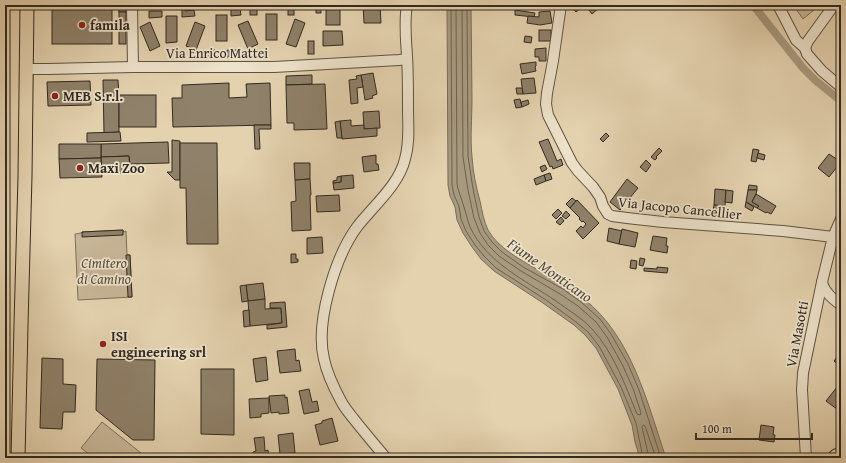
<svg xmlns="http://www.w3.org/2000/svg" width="846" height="463" font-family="'Gentium Book Plus',serif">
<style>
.green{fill:#c6b597;stroke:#7c6f5b}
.water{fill:#a7997e;stroke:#786c58}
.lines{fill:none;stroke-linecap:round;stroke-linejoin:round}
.shore{stroke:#6c614e;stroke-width:1}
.canal{stroke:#a7997e;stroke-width:8}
.building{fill:#8f816a;stroke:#32291f}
.minor-casing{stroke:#5e5343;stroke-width:12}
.major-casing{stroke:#32291f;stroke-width:15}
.minor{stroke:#ede2cb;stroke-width:10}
.major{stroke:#e4d2af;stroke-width:13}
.poi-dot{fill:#8f2418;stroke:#ede2cb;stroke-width:1.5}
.labels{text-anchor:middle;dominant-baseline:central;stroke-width:3.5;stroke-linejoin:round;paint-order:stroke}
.poi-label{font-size:14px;font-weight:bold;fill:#32291f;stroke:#ede2cb;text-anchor:start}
.street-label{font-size:14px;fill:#32291f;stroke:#ede2cb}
.park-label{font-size:14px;font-style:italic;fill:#574c3d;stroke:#ede2cb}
.water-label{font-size:15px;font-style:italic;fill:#554b3c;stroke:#ede2cb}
</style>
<rect width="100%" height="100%" fill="#e4d2af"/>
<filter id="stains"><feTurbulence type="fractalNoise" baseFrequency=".005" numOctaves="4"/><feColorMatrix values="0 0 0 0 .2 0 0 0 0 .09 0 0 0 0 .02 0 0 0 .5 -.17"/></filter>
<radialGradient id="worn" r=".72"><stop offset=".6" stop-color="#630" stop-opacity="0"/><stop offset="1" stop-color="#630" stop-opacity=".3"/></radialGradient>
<!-- green -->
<g class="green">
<polygon points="793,5 820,5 803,19"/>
<polygon points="123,230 124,232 126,231 127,255 130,255 132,297 78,300 75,234 81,233 82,232"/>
<polygon points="102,422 141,453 146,458 94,458 81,448"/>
</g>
<!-- water -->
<path class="water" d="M447,5H471C471,36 472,68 472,99C472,118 470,138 472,157C473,172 476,187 480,201C482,211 484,222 488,230C499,249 520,259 538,270C553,279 569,288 584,299C632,337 647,402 666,458H640L635,442L632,425L618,389L596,348L585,335L574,325L543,303L494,271L481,259L472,247L463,233L457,220L455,207L450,196L448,185Z"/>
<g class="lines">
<!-- shore -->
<g class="shore">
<polyline points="451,5 452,185 454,195 459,206 461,219 466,231 475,245 484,256 496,268 546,300 576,322 588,332 599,346 621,387 636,423 643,458"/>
<path d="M456,5L457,184C458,191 461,197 463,204C466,212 467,220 470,227C487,263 525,280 556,301C568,310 582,318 592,329C614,353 625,385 637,414L640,415L641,413L634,391L623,366L607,337L596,322L578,306L560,294L521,271L499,256L488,245L480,233L474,218L468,190L463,157L462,5"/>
<polyline points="467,5 468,156 473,189 479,217 484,231 492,242 502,252 523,267 563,289 581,302 600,319 611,334 628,364 639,390 661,458"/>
<polyline points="649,458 642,427 643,425 645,426 656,458"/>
</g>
<!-- canal -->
<polyline class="canal" points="753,5 803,68 815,80 841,101"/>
</g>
<!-- building -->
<g class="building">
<rect x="52" y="5" width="60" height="39"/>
<rect x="119" y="5" width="7" height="7"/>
<rect x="240" y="5" width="11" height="3"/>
<polygon points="316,5 326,5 326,8 321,8 321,13 316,13"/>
<rect x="326" y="5" width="14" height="20"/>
<polygon points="363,5 380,5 381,23 364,23"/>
<polygon points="570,5 582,5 583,6 576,12"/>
<polygon points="585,5 600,5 601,6 592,14"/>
<polygon points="182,9 185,9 185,11 194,10 195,16 182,17"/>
<polygon points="231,9 240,9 241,15 231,16"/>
<rect x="250" y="9" width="7" height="6"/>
<rect x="288" y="9" width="6" height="6"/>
<polygon points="515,10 535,13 534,17 515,15"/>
<polygon points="149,11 162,11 162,17 149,18"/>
<polygon points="550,11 552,23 540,25 527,23 528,16 539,17 539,12"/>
<rect x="119" y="12" width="7" height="32"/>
<rect x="266" y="14" width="11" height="26"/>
<rect x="216" y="15" width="11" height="26"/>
<polygon points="166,16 177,16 177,42 166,43"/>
<polygon points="295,19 305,23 296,47 286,44"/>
<polygon points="248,21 258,44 248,49 238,25"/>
<polygon points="150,22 160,46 150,51 140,27"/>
<polygon points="195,22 205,26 196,50 186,46"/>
<rect x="539" y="30" width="12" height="11"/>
<polygon points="323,31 342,31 343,45 323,46"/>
<polygon points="525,36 532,37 531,43 524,42"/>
<rect x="308" y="41" width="6" height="13"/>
<polygon points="546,48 546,61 539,61 539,57 535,57 535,49"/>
<polygon points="215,50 215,57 202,57 202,51"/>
<polygon points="227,50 240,50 240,56 227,57"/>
<polygon points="536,62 536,66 535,67 536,71 522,74 520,64"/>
<polygon points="373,73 377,94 372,96 373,98 365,100 361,75"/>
<polygon points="312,75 312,84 286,85 286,76"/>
<polygon points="361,75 363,87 357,88 358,103 351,104 349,80 357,79 356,76"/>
<polygon points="534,78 536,93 523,94 521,79"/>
<polygon points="103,80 118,80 119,95 119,132 104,133"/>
<polygon points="90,81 91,105 48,106 47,82"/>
<polygon points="229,83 229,98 247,97 246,84 270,83 271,125 173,127 172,98 182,98 182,85"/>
<polygon points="325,84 327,129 294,130 294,123 287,123 286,85"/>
<polygon points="516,88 522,88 523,94 517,94"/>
<rect x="119" y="95" width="37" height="32"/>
<polygon points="520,99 522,107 516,108 514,100"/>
<polygon points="528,100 529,104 522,107 521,102"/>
<polygon points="379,111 380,128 364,129 363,112"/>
<polygon points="351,120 351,126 364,125 364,129 377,128 377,136 342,139 340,121"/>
<polygon points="340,121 342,138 337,138 335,122"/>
<polygon points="254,125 271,125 271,129 259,129 260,149 255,149"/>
<polygon points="119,132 120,132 121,141 87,142 87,133"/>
<polygon points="606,133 609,136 603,142 600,139"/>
<polygon points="548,139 557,161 561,159 563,165 553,169 552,166 550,167 539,142"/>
<polygon points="172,140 180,141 180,180 175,180 167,172 172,172"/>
<polygon points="168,142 169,163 130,164 129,156 101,157 101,144"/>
<polygon points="180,143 217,143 218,244 187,244 186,188 180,188"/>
<polygon points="59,144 101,144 101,158 59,159"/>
<polygon points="659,148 662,151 656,157 657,158 655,160 651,157"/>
<polygon points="753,149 759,150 756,162 751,161"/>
<polygon points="758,153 765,155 764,160 757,158"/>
<polygon points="829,154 841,162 829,177 818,168"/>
<polygon points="376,155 376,164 378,164 379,170 364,172 362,157"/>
<polygon points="129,156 130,173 102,173 101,157"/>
<polygon points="101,158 102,177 60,178 59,159"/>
<polygon points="646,160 651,165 646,172 640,167"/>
<polygon points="294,163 310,163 310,179 295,180"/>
<polygon points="545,165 547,169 542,172 540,167"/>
<polygon points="550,173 552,179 546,181 544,175"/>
<polygon points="353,175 354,188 334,190 333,183 341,182 341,176"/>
<polygon points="544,175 546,181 536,185 534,179"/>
<polygon points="341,176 341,182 333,183 333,181 337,180 337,177"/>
<polygon points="310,179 311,195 310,195 311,230 292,231 291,202 296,201 295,180"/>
<polygon points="627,179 638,188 620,210 610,202"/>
<polygon points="749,185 757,186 757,190 748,190"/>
<polygon points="715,189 726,190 725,206 714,205"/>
<polygon points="726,190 733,191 732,203 725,202"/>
<polygon points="748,190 757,190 756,194 752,202 759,206 757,208 746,202"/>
<polygon points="756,194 776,206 771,214 767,212 766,213 757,208 759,206 752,202"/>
<polygon points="339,195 340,211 317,212 316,196"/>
<polygon points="572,198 576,201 570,208 566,204"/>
<polygon points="577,200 599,223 583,239 576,231 581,226 583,228 586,224 583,221 582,222 579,219 580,218 570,208"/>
<polygon points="746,202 754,207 752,211 745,207"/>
<polygon points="714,205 725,206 725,212 713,211"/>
<polygon points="558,209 562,213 556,219 552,215"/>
<polygon points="566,211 570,215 566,219 562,216"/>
<polygon points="561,217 564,221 560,225 556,222"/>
<polygon points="609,228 622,231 619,244 607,241"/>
<polygon points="622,229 638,233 635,247 619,244"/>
<polygon points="123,230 123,235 82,237 82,232"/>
<polygon points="653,236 667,238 666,246 668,246 667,253 650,250"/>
<polygon points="322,237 323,253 307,254 307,238"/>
<polygon points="291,254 296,254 296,259 298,259 298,262 291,263"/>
<polygon points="126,255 130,255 132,297 128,297"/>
<polygon points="640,258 645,259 643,266 639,265"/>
<polygon points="631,260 637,261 636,269 630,268"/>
<polygon points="657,267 668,268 667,273 644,271 644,268 657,269"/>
<polygon points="263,283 265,299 248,301 246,285"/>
<polygon points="246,285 248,301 242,302 240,286"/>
<polygon points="265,299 265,309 281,308 282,323 250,326 248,301"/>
<polygon points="285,302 287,327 267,329 267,325 282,323 281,308 270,308 270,303"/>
<polygon points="249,310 250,326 244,327 243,311"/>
<polygon points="295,349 296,361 299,360 301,371 280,373 277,351"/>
<polygon points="841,352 841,367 834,361"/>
<polygon points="266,357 268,380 256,382 253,359"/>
<polygon points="42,358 63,359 63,384 76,385 75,412 63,412 62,429 40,428"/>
<polygon points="97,359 155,360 154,440 133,440 96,410"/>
<polygon points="201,369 234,369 234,435 201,434"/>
<polygon points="841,382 841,412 826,401"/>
<polygon points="309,389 312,402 317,401 319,411 304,414 299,391"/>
<polygon points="285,395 285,398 287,397 289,413 279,414 279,412 271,413 269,396"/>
<polygon points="269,398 269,413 261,414 261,417 250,418 249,399"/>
<polygon points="332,418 338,441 320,445 315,425 322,423 322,421"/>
<polygon points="761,425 774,427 773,435 775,435 774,442 759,440"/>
<polygon points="293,433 295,453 280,454 278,435"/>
<polygon points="264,437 265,451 268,450 269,458 253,458 253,452 256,451 254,438"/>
</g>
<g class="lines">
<defs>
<g id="minor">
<polyline points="132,5 133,67"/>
<polyline points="561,5 553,61 547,93 546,104 548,115 572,163 578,171 593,187 600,197 603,206 608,214 612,216 627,218 663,222 783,231 833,237"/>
<polyline points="778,5 796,40 805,48 807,54 822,71 841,87"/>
<polyline points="805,48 808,41 834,5"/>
<polyline points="26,69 48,69 133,67 274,67 399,60 407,59"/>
<path d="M822,282C824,292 833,299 841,305"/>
<path d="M386,458C375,445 364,432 353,418C349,413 344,407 341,401C334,388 327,374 324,359C315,323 335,257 357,227C373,206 399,185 405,159C410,142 408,125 408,108C408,91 408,73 407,56C406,39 404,22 407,5"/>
<polyline points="806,458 802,390 803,373 822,282 833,237 841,219"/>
</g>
<g id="major">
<polyline points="18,458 21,325 25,176 27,5"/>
<polyline points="834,458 836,456 841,454"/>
</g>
</defs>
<!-- minor casing -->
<use href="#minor" class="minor-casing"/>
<!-- major casing -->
<use href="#major" class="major-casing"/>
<!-- minor -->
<use href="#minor" class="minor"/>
<!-- major -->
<use href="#major" class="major"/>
</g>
<!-- markers -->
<g class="poi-dot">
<circle cx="82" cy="25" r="4"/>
<circle cx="55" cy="96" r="4"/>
<circle cx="80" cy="168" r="4"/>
<circle cx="103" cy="344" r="4"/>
</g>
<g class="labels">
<!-- poi labels -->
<g class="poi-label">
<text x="90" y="25">famila</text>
<text x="63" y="96">MEB S.r.l.</text>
<text x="88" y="168">Maxi Zoo</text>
<text x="111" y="336">ISI<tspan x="111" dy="16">engineering srl</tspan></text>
</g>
<!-- street labels -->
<g class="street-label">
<text x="217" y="53">Via Enrico Mattei</text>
<text transform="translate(680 208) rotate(6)">Via Jacopo Cancellier</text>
<text transform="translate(797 334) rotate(-79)">Via Masotti</text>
</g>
<!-- park labels -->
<g class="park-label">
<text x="104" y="263">Cimitero<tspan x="104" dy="16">di Camino</tspan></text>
</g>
<!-- water labels -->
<g class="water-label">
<text transform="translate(550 270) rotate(35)">Fiume Monticano</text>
</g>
</g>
<!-- margin -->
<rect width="846" height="463" fill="none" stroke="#e4d2af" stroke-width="20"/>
<rect x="6" y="6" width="834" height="451" fill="none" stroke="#32291f" stroke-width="2"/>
<rect x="10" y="10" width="826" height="443" fill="none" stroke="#32291f"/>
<!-- scale -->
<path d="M696 433v6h116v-6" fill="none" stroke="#32291f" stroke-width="2"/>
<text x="702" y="433" font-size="12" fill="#32291f" stroke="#ede2cb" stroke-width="3" paint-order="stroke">100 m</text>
<rect width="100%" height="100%" filter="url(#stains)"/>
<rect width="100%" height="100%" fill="url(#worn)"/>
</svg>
